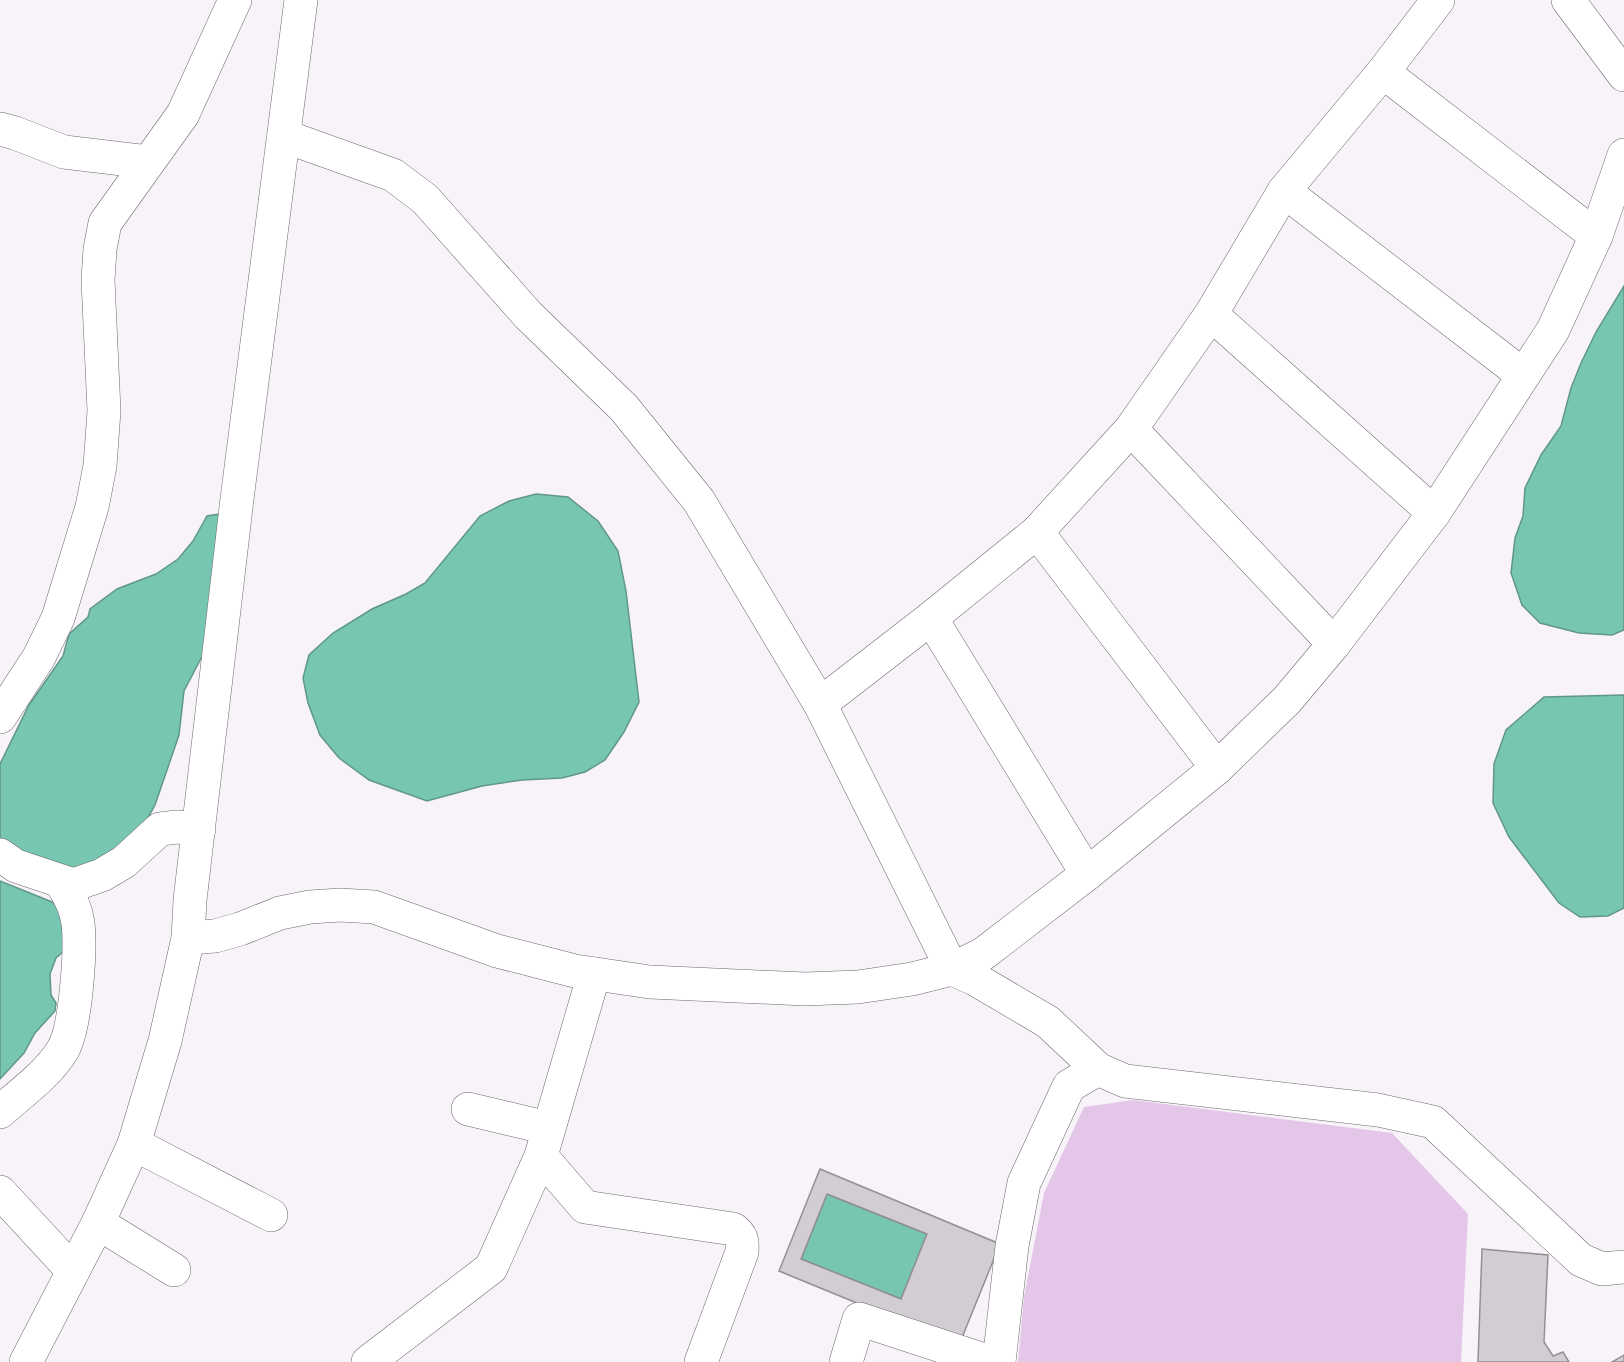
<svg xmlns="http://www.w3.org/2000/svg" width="1624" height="1362" font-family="Signika,sans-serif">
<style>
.green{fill:#e3c6e8}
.water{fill:#77c6b2;stroke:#609789;stroke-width:1.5}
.building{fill:#d2cdd3;stroke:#948f95;stroke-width:1.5;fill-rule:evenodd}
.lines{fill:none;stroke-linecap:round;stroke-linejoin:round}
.minor-casing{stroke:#6c686d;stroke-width:34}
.minor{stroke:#fff;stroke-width:33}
</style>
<rect width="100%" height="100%" fill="#f8f3f9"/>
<!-- green -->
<polygon class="green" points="1133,1100 1392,1133 1468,1214 1461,1362 1018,1362 1024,1297 1044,1193 1084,1107"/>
<!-- water -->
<g class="water">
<polygon points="1624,286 1624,630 1612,635 1579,633 1540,623 1522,605 1511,573 1515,538 1523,516 1525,488 1541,455 1561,426 1571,388 1581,363 1596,332"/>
<polygon points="536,494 568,497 598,521 618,551 626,591 639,702 624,732 605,760 585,772 562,778 522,780 482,786 427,801 369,780 339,758 320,735 308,703 303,678 309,655 333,633 372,609 406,594 425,583 480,516 509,501"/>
<polygon points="220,514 208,645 184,691 179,735 155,805 138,836 83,872 26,859 0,841 0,764 29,705 63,656 69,634 88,617 90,609 117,589 156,574 178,559 193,541 207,516"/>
<polygon points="1624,695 1624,908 1608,916 1580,917 1559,903 1509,837 1493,803 1494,764 1506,730 1544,697"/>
<polygon points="0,881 52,902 61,910 64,951 56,958 50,974 51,995 56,1003 55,1011 35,1033 24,1053 0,1079"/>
<polygon points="827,1194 927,1234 901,1299 801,1259"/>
</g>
<!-- building -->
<g class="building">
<path d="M820,1169L1000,1244L959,1345L779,1271ZM827,1194L927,1234L901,1299L801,1259Z"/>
<polygon points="1482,1249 1548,1255 1544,1342 1553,1356 1563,1352 1569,1362 1478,1362"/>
<polygon points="1624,1355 1624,1362 1612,1362"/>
</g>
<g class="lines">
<defs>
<g id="minor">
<polyline points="1568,0 1624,75"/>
<polyline points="1383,72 1596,236"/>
<polyline points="0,129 15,133 64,152 148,162"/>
<polyline points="284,136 393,175 425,199 528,315 624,408 699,501 820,704 952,969 975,979 1048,1022 1098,1069 1125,1081 1378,1110 1433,1122 1581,1260 1602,1269 1624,1267"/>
<polyline points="1284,191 1523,375"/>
<polyline points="1211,314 1434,513"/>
<polyline points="1131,429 1334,644"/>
<polyline points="1037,532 1217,768"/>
<polyline points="931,618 1087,874"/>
<polyline points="820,704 931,618 1037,532 1131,429 1211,314 1284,191 1383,72 1438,0"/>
<polyline points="0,717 39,657 58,618 92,507 100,466 104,411 98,280 100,249 105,223 183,114 235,0"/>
<polyline points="0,855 16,866 73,885 102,875 124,862 160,829 177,827 199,829"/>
<polyline points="188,938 215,936 240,929 280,913 310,907 340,905 374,907 497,951 575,971 650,982 805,989 858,987 912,979 952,969 983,954 1087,874 1217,768 1287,700 1334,644 1434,513 1553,330 1596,236 1624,155"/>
<polyline points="468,1109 548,1128"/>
<path d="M0,1112C21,1093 47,1075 62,1051C76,1030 81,949 78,923C76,908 69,894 60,881"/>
<polyline points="134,1144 271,1215"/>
<path d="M541,1156L585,1207L733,1229C742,1236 743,1241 742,1252L701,1362"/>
<polyline points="0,1192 73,1271"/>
<polyline points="98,1223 174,1270"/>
<polyline points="26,1362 98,1223 134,1144 165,1041 188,938 190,900 237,499 301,0"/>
<polyline points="368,1362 491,1268 541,1156 594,974"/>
<polyline points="846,1362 859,1319 990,1362"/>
<polyline points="999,1362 1012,1246 1024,1183 1069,1086 1098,1069"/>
</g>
</defs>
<!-- minor casing -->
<use href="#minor" class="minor-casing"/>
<!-- minor -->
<use href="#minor" class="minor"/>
</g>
</svg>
